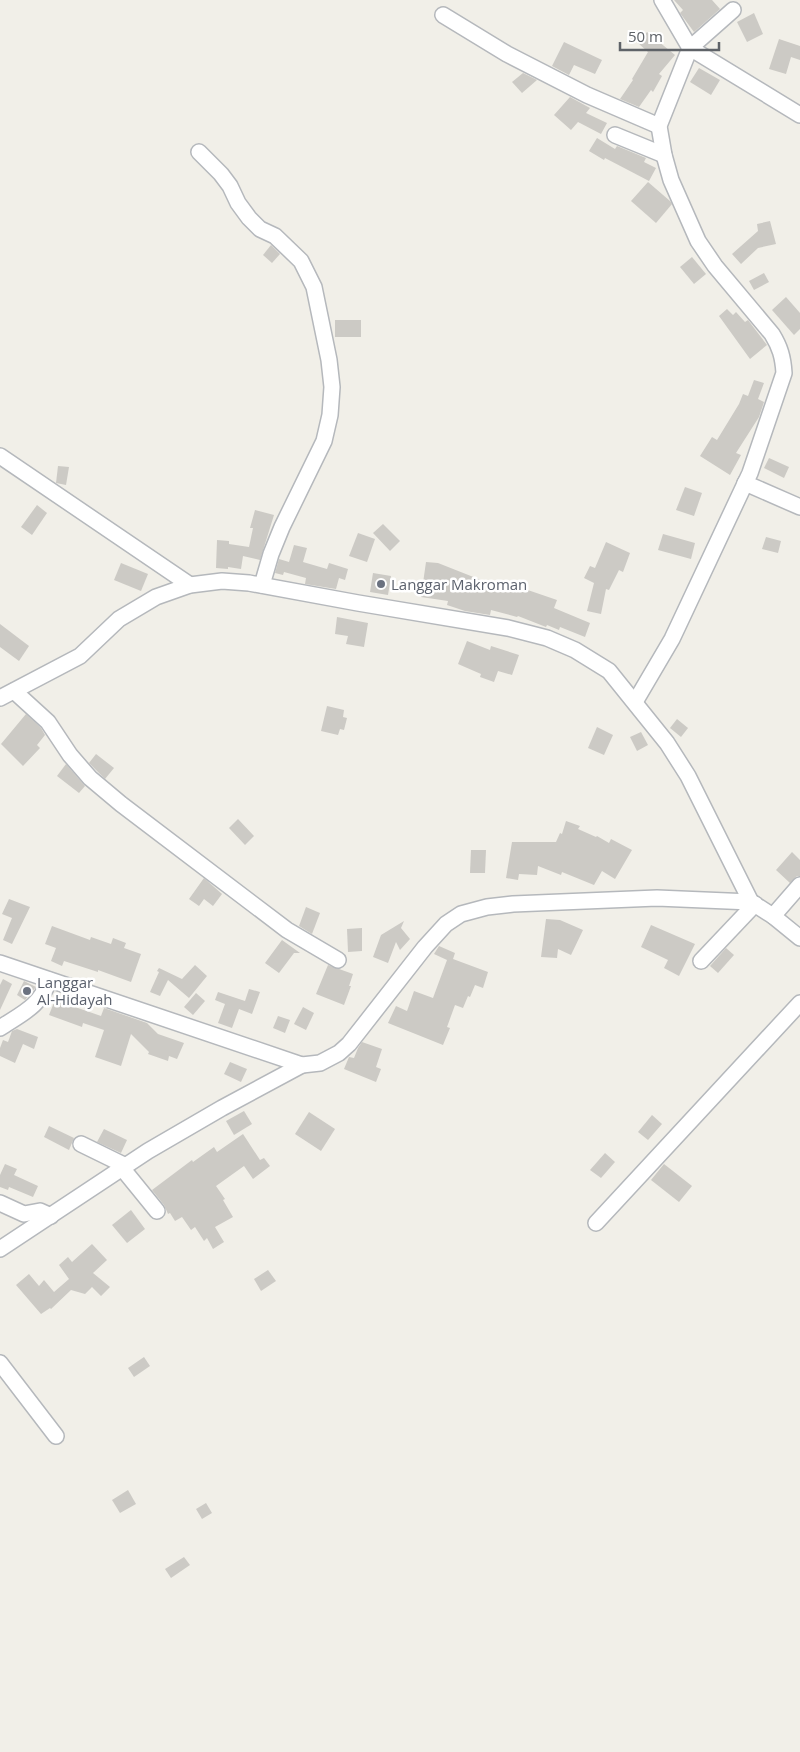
<svg xmlns="http://www.w3.org/2000/svg" width="800" height="1752" font-family="'Open Sans',sans-serif">
<style>
.building{fill:#cccac5}
.lines{fill:none;stroke-linecap:round;stroke-linejoin:round}
.minor-casing{stroke:#b5b8bc;stroke-width:18}
.minor{stroke:#fff;stroke-width:15}
.worship-dot{fill:#6b7280;stroke:#fff;stroke-width:2}
.labels{text-anchor:middle;dominant-baseline:central;stroke-width:5;stroke-linejoin:round;paint-order:stroke}
.worship-label{font-size:15px;fill:#5b616d;stroke:#fff;text-anchor:start}
</style>
<rect width="100%" height="100%" fill="#f1efe8"/>
<!-- building -->
<g class="building">
<polygon points="674,0 712,0 720,9 694,32 680,13 683,10"/>
<polygon points="754,13 763,34 747,42 737,22"/>
<polygon points="647,32 675,55 659,74 662,76 653,92 651,90 639,107 620,99 633,80 632,79 648,52 638,43"/>
<polygon points="779,39 800,46 800,60 791,57 786,74 769,69"/>
<polygon points="564,42 602,60 595,74 574,65 569,75 552,66"/>
<polygon points="699,68 720,80 711,95 690,82"/>
<polygon points="523,73 537,80 522,93 512,82"/>
<polygon points="570,97 590,108 586,113 607,123 601,134 578,122 571,130 554,115"/>
<polygon points="597,138 615,149 617,146 646,158 644,162 656,168 649,181 605,158 604,160 589,151"/>
<polygon points="648,182 670,201 672,204 656,223 631,201"/>
<polygon points="770,221 776,244 758,248 741,264 732,254 758,231 757,224"/>
<polygon points="271,245 280,254 272,263 263,255"/>
<polygon points="692,257 706,274 694,284 680,267"/>
<polygon points="764,273 769,282 754,290 749,281"/>
<polygon points="786,297 800,313 800,329 794,335 772,310"/>
<polygon points="727,309 733,315 736,312 745,322 748,320 767,345 750,359 719,316"/>
<rect x="335" y="320" width="26" height="17"/>
<polygon points="754,380 764,383 758,399 764,402 759,417 736,453 741,455 730,475 700,456 712,437 717,440 739,404 743,394 748,396"/>
<polygon points="769,458 789,467 784,478 764,468"/>
<polygon points="58,466 69,467 66,485 56,483"/>
<polygon points="685,487 702,493 694,516 676,510"/>
<polygon points="37,505 47,513 32,535 21,527"/>
<polygon points="255,510 274,515 260,560 243,556 241,569 228,567 228,569 216,568 217,540 229,541 229,544 249,547 253,528 250,528"/>
<polygon points="383,524 400,541 390,551 373,533"/>
<polygon points="358,533 375,539 367,562 349,556"/>
<polygon points="663,534 695,543 691,559 658,550"/>
<polygon points="766,537 781,541 778,553 762,549"/>
<polygon points="606,542 630,553 623,572 619,570 609,590 606,589 601,614 587,611 594,583 584,578 590,566 595,568"/>
<polygon points="294,545 307,548 303,562 327,569 329,563 348,569 345,580 339,578 336,589 305,584 306,578 284,572 283,575 275,573 279,559 289,562"/>
<polygon points="426,562 438,563 481,580 507,586 507,583 557,600 554,608 590,623 585,637 560,627 559,630 547,625 546,627 518,616 517,617 491,610 490,615 465,611 447,605 448,601 421,597"/>
<polygon points="121,563 148,574 141,591 114,580"/>
<polygon points="373,573 391,576 388,595 370,592"/>
<polygon points="337,617 368,623 364,647 346,644 348,636 335,634"/>
<polygon points="0,624 29,646 19,661 0,647"/>
<polygon points="467,641 490,650 491,646 519,655 512,675 498,671 494,682 480,677 481,674 458,664"/>
<polygon points="327,706 344,710 343,717 347,718 344,730 340,729 338,735 321,731"/>
<polygon points="26,714 41,728 45,735 37,745 40,748 23,766 1,744"/>
<polygon points="677,719 688,728 681,737 670,728"/>
<polygon points="597,727 613,735 604,755 588,748"/>
<polygon points="641,732 648,745 637,751 630,737"/>
<polygon points="96,754 114,768 105,779 89,763"/>
<polygon points="66,764 85,786 79,793 57,776"/>
<polygon points="238,819 254,836 245,845 229,828"/>
<polygon points="566,821 580,826 578,829 596,837 597,836 609,843 611,839 632,850 615,879 602,871 594,885 562,872 561,875 538,866 537,875 519,874 518,880 506,878 512,842 556,842 560,833 562,834"/>
<polygon points="471,850 486,850 485,873 470,873"/>
<polygon points="792,852 800,860 800,876 797,876 790,883 776,870"/>
<polygon points="204,878 222,894 213,906 204,899 199,906 189,899"/>
<polygon points="9,899 30,907 12,944 3,940 12,918 2,914"/>
<polygon points="306,907 320,913 312,934 299,926"/>
<polygon points="546,919 560,920 583,930 571,955 558,949 557,958 541,957"/>
<polygon points="404,921 401,928 410,939 400,950 396,942 388,963 373,957 381,935"/>
<polygon points="651,925 695,944 679,976 664,968 668,960 641,947"/>
<polygon points="52,926 90,940 91,937 111,944 113,938 126,943 124,948 141,954 131,982 98,970 98,972 64,961 62,966 51,961 56,948 45,944"/>
<polygon points="362,928 362,951 348,952 347,929"/>
<polygon points="282,940 300,953 294,953 279,973 265,963"/>
<polygon points="439,946 455,953 453,959 488,972 483,988 475,985 470,997 468,996 463,1008 455,1005 447,1027 450,1028 443,1045 388,1023 396,1006 407,1011 414,991 433,998 447,960 434,954"/>
<polygon points="726,948 734,955 718,973 710,966"/>
<polygon points="195,965 207,976 189,998 168,980 160,996 150,992 159,972 157,971 159,968 182,979"/>
<polygon points="328,965 353,974 349,986 351,986 344,1005 316,994"/>
<polygon points="3,979 12,984 0,1010 0,985"/>
<polygon points="24,981 36,987 25,1000 17,995"/>
<polygon points="249,989 260,992 252,1014 239,1009 232,1028 218,1023 225,1004 215,1000 218,992 245,1001"/>
<polygon points="196,993 205,1001 193,1015 184,1007"/>
<polygon points="55,1000 101,1016 104,1008 147,1023 158,1034 184,1043 177,1059 169,1056 168,1061 148,1054 149,1052 131,1034 121,1066 95,1057 104,1030 83,1023 82,1027 49,1015"/>
<polygon points="303,1007 314,1013 306,1030 294,1024"/>
<polygon points="278,1016 290,1020 285,1033 273,1028"/>
<polygon points="17,1029 38,1037 34,1049 23,1044 15,1063 0,1056 0,1048 3,1040 8,1042 12,1031"/>
<polygon points="362,1042 382,1049 376,1067 381,1069 376,1082 344,1069 349,1057 354,1058 358,1048"/>
<polygon points="230,1062 247,1069 241,1082 224,1074"/>
<polygon points="244,1111 252,1124 234,1135 226,1121"/>
<polygon points="309,1112 335,1129 321,1151 295,1134"/>
<polygon points="652,1115 662,1124 648,1140 638,1132"/>
<polygon points="49,1126 74,1138 69,1150 44,1137"/>
<polygon points="104,1129 127,1140 121,1153 97,1142"/>
<polygon points="243,1134 260,1160 264,1158 270,1166 253,1179 244,1166 216,1186 225,1199 223,1200 233,1217 215,1227 224,1242 213,1249 207,1238 204,1241 195,1227 191,1230 182,1217 175,1221 170,1213 168,1214 164,1205 152,1190 192,1160 193,1162 214,1147 217,1152"/>
<polygon points="605,1153 615,1162 601,1178 590,1170"/>
<polygon points="5,1164 17,1169 14,1175 38,1186 33,1197 9,1187 8,1190 0,1187 0,1175"/>
<polygon points="664,1164 692,1186 679,1202 651,1180"/>
<polygon points="131,1210 145,1229 127,1243 112,1225"/>
<polygon points="92,1244 107,1260 93,1273 110,1287 101,1296 92,1287 85,1294 71,1290 51,1309 50,1308 41,1314 16,1285 29,1274 39,1286 44,1280 54,1292 69,1279 59,1265 68,1257 72,1262"/>
<polygon points="268,1270 276,1281 261,1291 254,1279"/>
<polygon points="144,1357 150,1366 134,1377 128,1368"/>
<polygon points="128,1490 136,1504 120,1513 112,1500"/>
<polygon points="206,1503 212,1513 202,1519 196,1509"/>
<polygon points="184,1557 190,1565 171,1578 165,1569"/>
</g>
<g class="lines">
<defs>
<g id="minor">
<polyline points="662,0 690,48 800,115"/>
<polyline points="443,15 507,54 587,95 659,126"/>
<polyline points="615,135 664,155"/>
<polyline points="199,152 221,174 230,186 238,203 249,218 260,229 275,236 301,261 314,287 329,360 332,387 330,415 324,441 282,527 271,554 262,585"/>
<polyline points="0,456 190,585"/>
<polyline points="745,483 800,507"/>
<polyline points="14,691 48,722 70,755 90,778 121,804 287,930 338,960"/>
<polyline points="0,698 80,656 119,619 156,597 190,585 222,581 249,583 358,603 508,628 547,638 575,650 609,671 667,743 688,776 751,902"/>
<path d="M635,702L672,639L750,473L784,373C783,357 780,347 772,334L715,266L698,241L671,180L664,155L659,126L690,48L733,10"/>
<polyline points="773,916 800,885"/>
<polyline points="701,961 755,904"/>
<polyline points="0,963 302,1065 320,1063 339,1053 349,1044 425,947 446,924 461,914 487,907 513,904 657,898 751,902 773,916 800,938"/>
<path d="M0,1028C21,1014 41,1006 49,980"/>
<polyline points="81,1144 126,1166"/>
<polyline points="122,1168 157,1211"/>
<polyline points="0,1203 24,1214 40,1211 51,1216"/>
<polyline points="596,1223 800,1003"/>
<polyline points="0,1249 148,1151 222,1108 302,1065"/>
<polyline points="0,1363 56,1436"/>
</g>
</defs>
<!-- minor casing -->
<use href="#minor" class="minor-casing"/>
<!-- minor -->
<use href="#minor" class="minor"/>
</g>
<!-- markers -->
<g class="worship-dot">
<circle cx="381" cy="584" r="5"/>
<circle cx="27" cy="991" r="5"/>
</g>
<g class="labels">
<!-- worship labels -->
<g class="worship-label">
<text x="391" y="584">Langgar Makroman</text>
<text x="37" y="982">Langgar<tspan x="37" dy="17">Al-Hidayah</tspan></text>
</g>
</g>
<!-- scale -->
<path d="M620 42v8h99v-8" fill="none" stroke="#5f6368" stroke-width="2.5"/>
<text x="628" y="42" font-size="15" fill="#5f6368" stroke="#ffffff" stroke-width="4" paint-order="stroke">50 m</text>
</svg>
